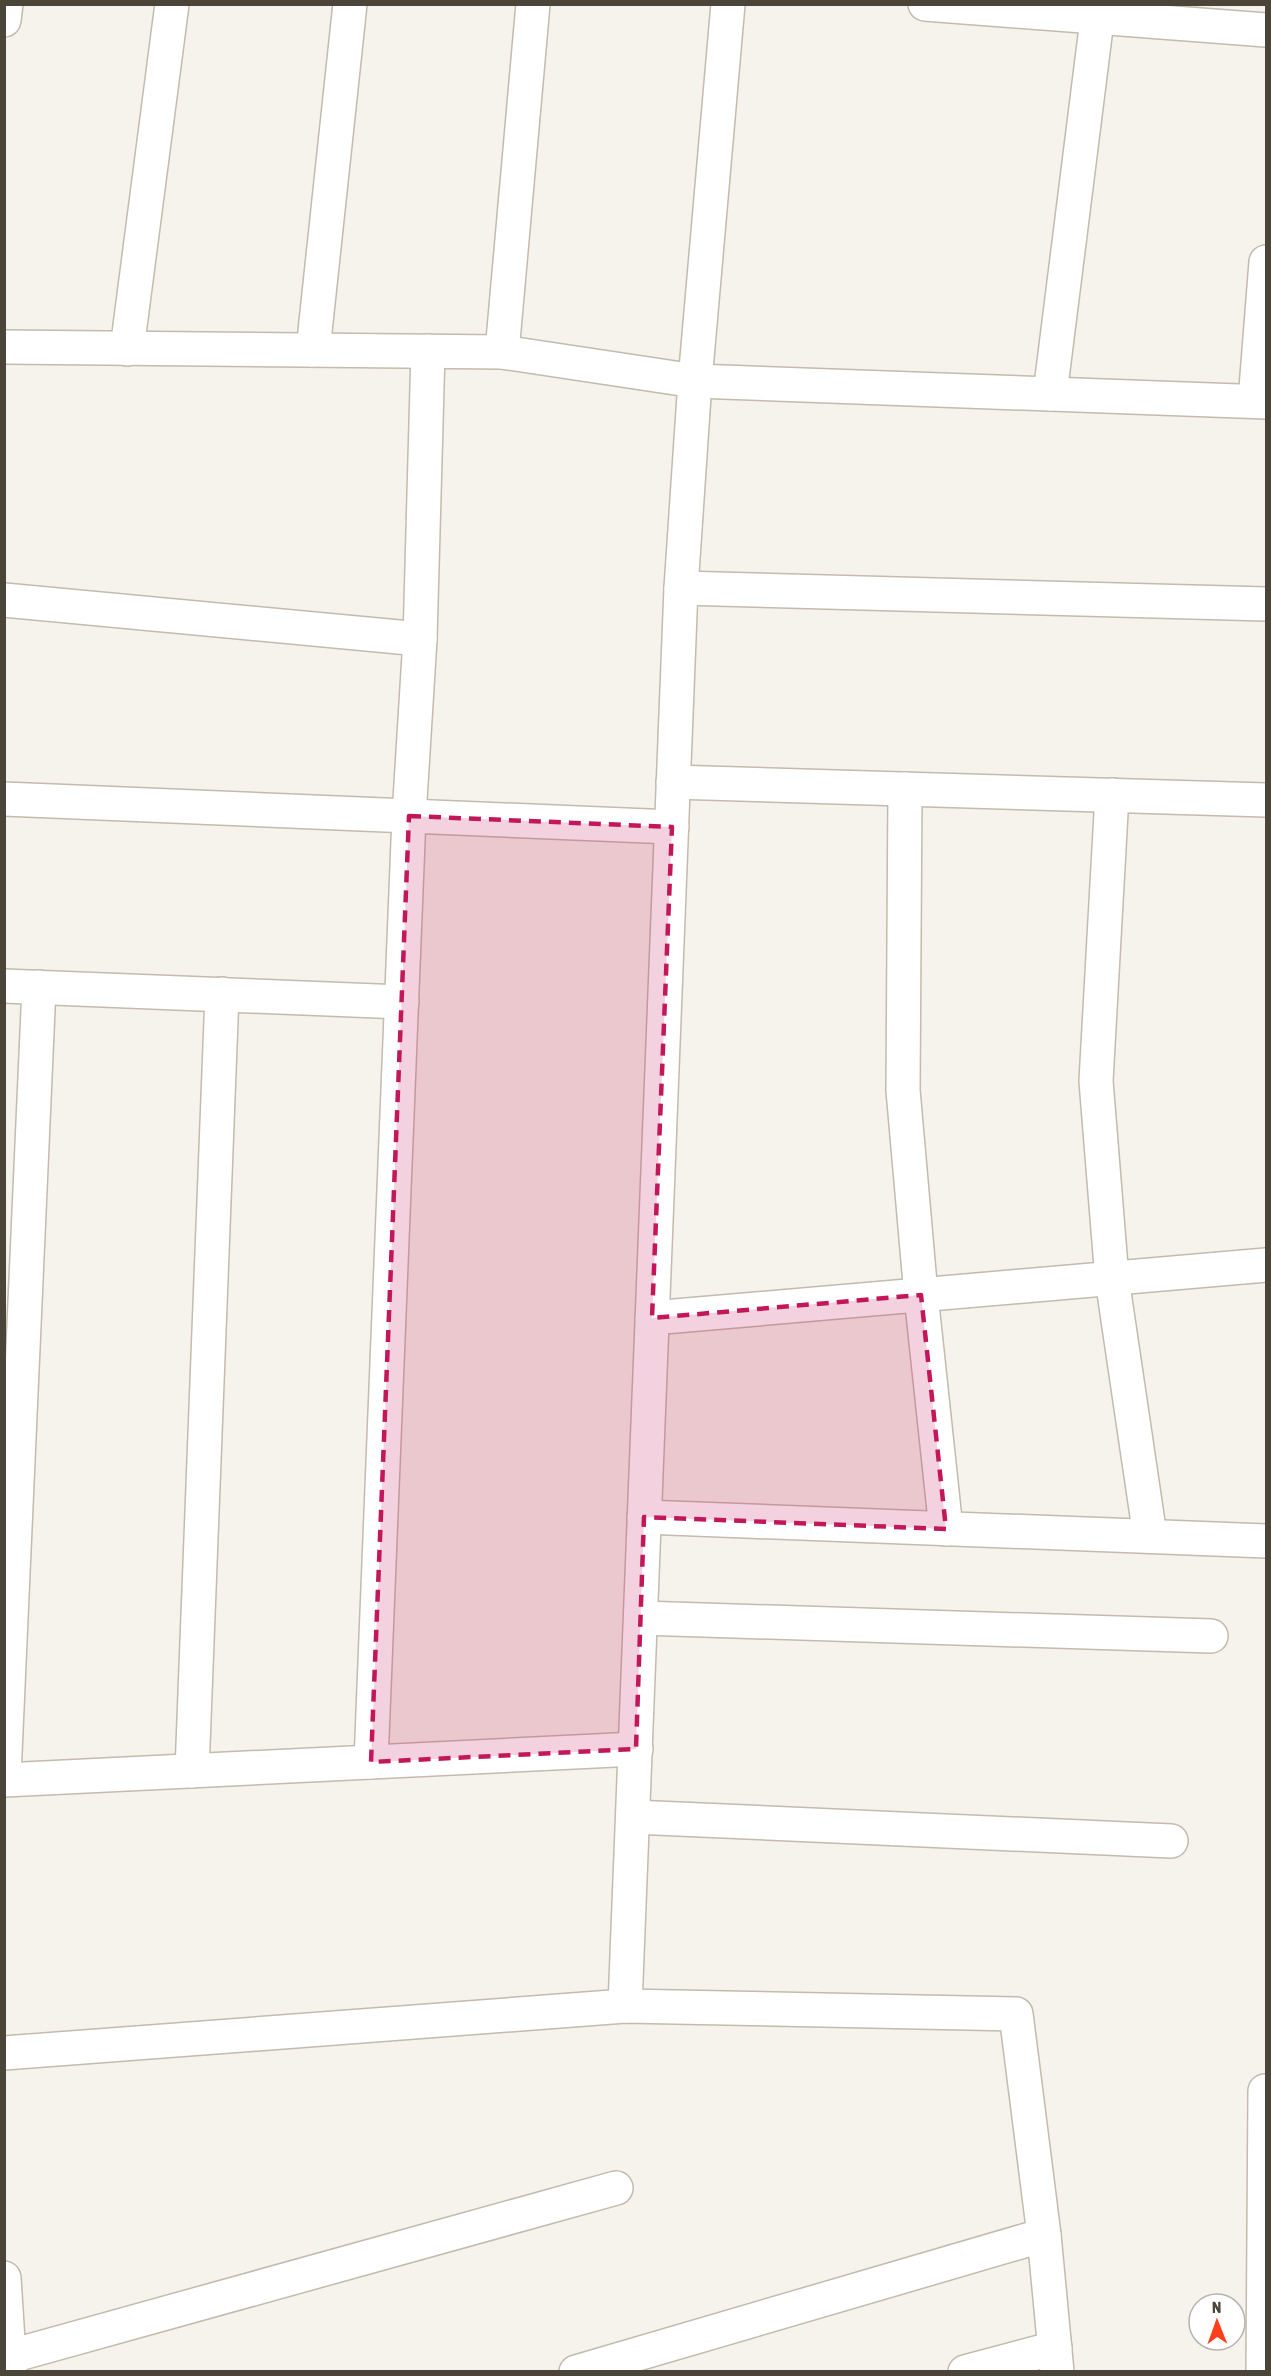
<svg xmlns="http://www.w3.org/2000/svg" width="1271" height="2376" font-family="'Asap Condensed',sans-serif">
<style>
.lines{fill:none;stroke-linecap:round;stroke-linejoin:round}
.street-casing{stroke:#c2bbae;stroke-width:36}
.street{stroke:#fff;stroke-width:33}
.marked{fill:#c2185b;fill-opacity:0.2;stroke:#c2185b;stroke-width:4.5;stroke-dasharray:12 8;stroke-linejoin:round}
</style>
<rect width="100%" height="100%" fill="#f6f3ec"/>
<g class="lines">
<defs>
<g id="street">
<polyline points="925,4 1266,30"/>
<polyline points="4,20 6,4"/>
<polyline points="4,347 502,352 695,381 1266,402"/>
<polyline points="127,349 172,4"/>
<polyline points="313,350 350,4"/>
<polyline points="502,352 533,4"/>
<polyline points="1050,394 1099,4"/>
<polyline points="1255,401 1266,262"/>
<polyline points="681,588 1266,604"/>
<polyline points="4,600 420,639 409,816 371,1762"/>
<polyline points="420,639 428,351"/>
<polyline points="673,782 1266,800"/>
<polyline points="905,789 903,1090 921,1295 946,1529"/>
<polyline points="1112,795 1096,1081 1112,1279 1150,1536"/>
<polyline points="4,799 672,827"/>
<polyline points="4,986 402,1002"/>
<polyline points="652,1318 1266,1265"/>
<polyline points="644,1517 1266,1541"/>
<polyline points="641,1618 1211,1636"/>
<polyline points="192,1771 222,994"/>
<polyline points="4,1776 39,987"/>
<polyline points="4,1780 636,1749"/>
<polyline points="633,1817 1171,1841"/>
<polyline points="625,2006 681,588 695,381 728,4"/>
<polyline points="4,2053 625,2006 1016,2014 1044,2235"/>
<polyline points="4,2278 10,2372"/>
<polyline points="4,2358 616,2188"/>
<polyline points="576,2372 1044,2235 1057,2372"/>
<polyline points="965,2372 1055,2348"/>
<polyline points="1263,2372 1265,2091"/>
</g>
</defs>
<!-- street casing -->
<use href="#street" class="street-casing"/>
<!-- street -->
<use href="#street" class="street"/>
</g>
<!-- marked area -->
<path class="marked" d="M409,816L672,827L652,1318L921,1295L946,1529L644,1517L636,1749L371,1762Z"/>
<!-- border -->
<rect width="1271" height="2376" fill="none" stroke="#4b4439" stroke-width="12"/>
<!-- north arrow -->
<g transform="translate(1217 2322) rotate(359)"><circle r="28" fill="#ffffff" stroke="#b7b4b0" stroke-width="1.5"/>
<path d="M0-4.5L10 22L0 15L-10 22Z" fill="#fc3f1d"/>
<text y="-9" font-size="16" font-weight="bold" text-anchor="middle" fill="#4b4439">N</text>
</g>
</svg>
